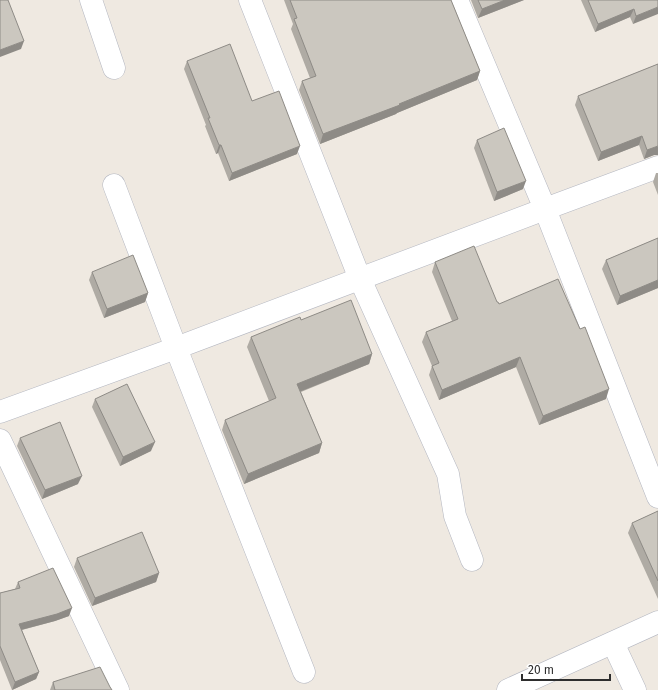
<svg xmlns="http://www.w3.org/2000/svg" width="658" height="690" font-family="'Fira Sans',sans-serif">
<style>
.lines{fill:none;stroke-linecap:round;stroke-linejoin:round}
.minor-casing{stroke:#b4b7c1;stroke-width:23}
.minor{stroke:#fff;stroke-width:22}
.wall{fill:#afaba4}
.shaded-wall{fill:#8e8b86}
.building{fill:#cbc7bf;stroke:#8e8b86}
</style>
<rect width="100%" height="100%" fill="#efe9e1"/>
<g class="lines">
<defs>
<g id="minor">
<polyline points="91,0 114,68"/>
<polyline points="250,0 360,279 448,474 455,516 472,560"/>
<polyline points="658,167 545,209 658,497"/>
<polyline points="114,185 176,348 304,672"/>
<polyline points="0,412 176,348 545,209 457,0"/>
<polyline points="0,440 118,690"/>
<polyline points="613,643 635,690"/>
<polyline points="508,690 658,622"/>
</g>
</defs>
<!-- minor casing -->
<use href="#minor" class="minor-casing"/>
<!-- minor -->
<use href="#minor" class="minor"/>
</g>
<!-- wall -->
<g class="wall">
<polygon points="284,0 451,0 480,71 477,80 397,113 396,114 320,144 299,90 302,81 310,78 291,29 293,24"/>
<polygon points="471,0 524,0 478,18"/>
<polygon points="581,0 658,0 633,24 630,17 595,32"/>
<polygon points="187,61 252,101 297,154 229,181 218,153 216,154 205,126 206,125 184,69"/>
<polygon points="658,64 654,155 644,159 639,145 598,161 575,105 578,96"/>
<polygon points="477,140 523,189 494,201 474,148"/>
<polygon points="656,173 658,173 658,195 653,182"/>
<polygon points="658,238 658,288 617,305 602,269 606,260"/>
<polygon points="435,262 499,304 606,399 539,425 516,367 439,400 429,375 432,366 422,342 426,332 452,321 432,272"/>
<polygon points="92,272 148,293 145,302 104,318 89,280"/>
<polygon points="301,320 372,354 369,364 301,392 322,443 319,453 244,484 222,430 225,420 269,401 247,347 251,337"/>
<polygon points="95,399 151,451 120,466 92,407"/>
<polygon points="20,438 78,484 42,499 17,446"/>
<polygon points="658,511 658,599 628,533 632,523"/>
<polygon points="77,558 159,573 156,582 92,606 74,567"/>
<polygon points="18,582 69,616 55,621 22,630 39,672 36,679 12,690 0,660 0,593 15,589"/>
<polygon points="53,682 110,687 112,690 50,690"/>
</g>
<!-- shaded-wall -->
<g class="shaded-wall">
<polygon points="505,0 524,0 478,18 482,9"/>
<polygon points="658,7 658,14 633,24 636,16"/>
<polygon points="634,9 630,17 595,32 598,24"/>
<polygon points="24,41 21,49 0,57 0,50"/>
<polygon points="480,71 477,80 397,113 396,114 320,144 323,134 399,104"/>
<polygon points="642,136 639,145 598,161 601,152"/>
<polygon points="219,145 221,145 218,153 216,154"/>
<polygon points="300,146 297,154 229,181 232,173"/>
<polygon points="658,146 658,155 654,155 644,159 647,150"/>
<polygon points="526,181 523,189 494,201 497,192"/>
<polygon points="658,280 658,288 617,305 620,296"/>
<polygon points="148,293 145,302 104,318 107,309"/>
<polygon points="372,354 369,364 294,394 297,384"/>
<polygon points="520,357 516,367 439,400 442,390"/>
<polygon points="609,389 606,399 539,425 543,416"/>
<polygon points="155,442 151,451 120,466 123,457"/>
<polygon points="322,443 319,453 244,484 248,474"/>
<polygon points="82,476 78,484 42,499 45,490"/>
<polygon points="159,573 156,582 92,606 95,598"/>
<polygon points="72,608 69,616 55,621 17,631 19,624"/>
<polygon points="39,672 36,679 12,690 15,682"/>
</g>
<!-- building -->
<g class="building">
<polygon points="0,0 8,0 24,41 0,50"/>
<polygon points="290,0 451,0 480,71 399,104 400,105 323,134 302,81 316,76 294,19 297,18"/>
<polygon points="478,0 505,0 482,9"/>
<polygon points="588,0 658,0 658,7 636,16 634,9 598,24"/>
<polygon points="230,44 252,101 279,91 300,146 232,173 221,145 219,145 208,118 210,118 187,61"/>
<polygon points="658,64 658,146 647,150 642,136 601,152 578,96"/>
<polygon points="504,128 526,181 497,192 477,140"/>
<polygon points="658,238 658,280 620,296 606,260"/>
<polygon points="474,246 497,302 498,302 499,304 558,279 580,329 585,327 609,389 543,416 520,357 442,390 432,366 439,363 426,332 458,319 435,262"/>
<polygon points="133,255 148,293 107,309 92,272"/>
<polygon points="351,300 372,354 297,384 322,443 248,474 225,420 276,398 251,337 300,317 301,320"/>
<polygon points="127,384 155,442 123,457 95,399"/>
<polygon points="60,422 82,476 45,490 20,438"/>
<polygon points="658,511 658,581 632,523"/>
<polygon points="142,532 159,573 95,598 77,558"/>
<polygon points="53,568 72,608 57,614 19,624 39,672 15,682 0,646 0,593 20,588 18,582"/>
<polygon points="100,667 110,687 112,690 55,690 53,682"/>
</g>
<!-- scale -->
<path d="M522 674v6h88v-6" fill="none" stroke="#2e2e2e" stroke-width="2"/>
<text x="528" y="674" font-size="12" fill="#2e2e2e" stroke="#ffffff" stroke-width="3" paint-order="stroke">20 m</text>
</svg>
